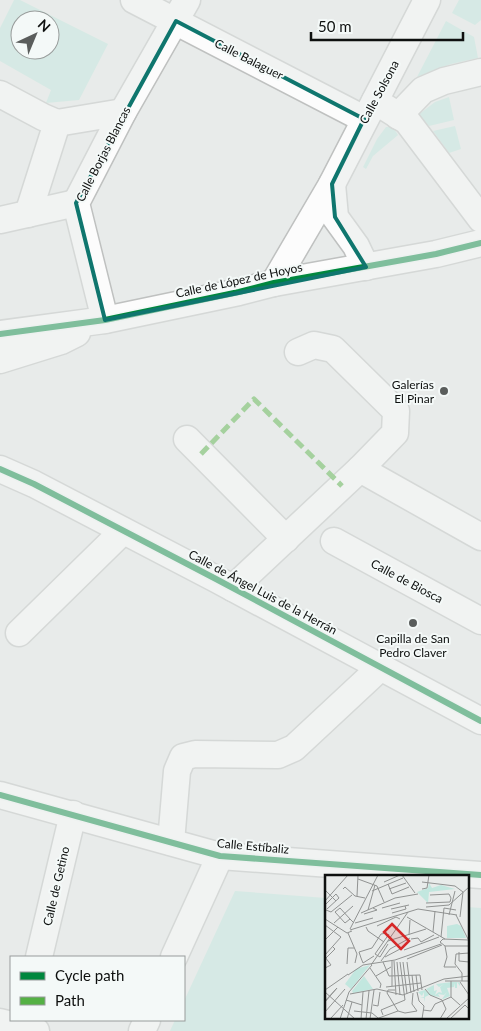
<svg xmlns="http://www.w3.org/2000/svg" width="481" height="1031" font-family="Lato,sans-serif">
<style>
.green{fill:#c2e7df;fill-rule:evenodd}
.lines{fill:none;stroke-linecap:round;stroke-linejoin:round}
.minor-casing{stroke:#bfc1c0;stroke-width:29}
.minor{stroke:#fcfcfc;stroke-width:26}
.quiet{stroke:#54b144;stroke-width:5;stroke-dasharray:10 5;stroke-linecap:butt}
.cycleway-casing{stroke:#f4f9f8;stroke-width:9}
.cycleway{stroke:#00873e;stroke-width:6}
.marked{fill:none;stroke:#0f766e;stroke-width:4;stroke-linejoin:round}
.poi-dot{fill:#5a5d5c;stroke:#f4f9f8;stroke-width:2}
.labels{text-anchor:middle;dominant-baseline:central;stroke-width:4;stroke-linejoin:round;paint-order:stroke}
.street-label{font-size:12px;fill:#0e100f;stroke:#f4f9f8}
.poi-label{font-size:12px;fill:#0e100f;stroke:#f4f9f8;text-anchor:end}
.inset-road{fill:none;stroke:#919392;stroke-width:1}
.view{fill:#d62828;fill-opacity:0.15;stroke:#d62828;stroke-width:2.5}
.inset-edge{fill:none;stroke:#0e100f;stroke-width:2.5}
</style>
<rect width="100%" height="100%" fill="#e8ebea"/>
<!-- green -->
<g class="green">
<path d="M14,0H20L108,44L79,100L46,103L51,90L0,61V28ZM20,20H50V50H20Z"/>
<polygon points="459,0 481,0 481,20 475,25 452,13"/>
<polygon points="446,21 474,37 478,58 451,64 417,77"/>
<polygon points="449,97 454,120 429,126 418,115 435,102"/>
<polygon points="455,126 461,149 449,153 433,131"/>
<polygon points="386,127 393,127 398,135 373,156 366,169 363,167 377,139"/>
<polygon points="235,891 326,898 326,1017 467,1017 467,907 481,908 481,1031 170,1031 175,1020 184,1020 184,1001"/>
</g>
<g class="lines">
<defs>
<g id="minor">
<polyline points="134,0 364,119"/>
<polyline points="0,94 43,117 57,123"/>
<polyline points="375,101 407,121 481,219"/>
<polyline points="398,116 423,90 444,81 481,72"/>
<polyline points="57,123 123,112"/>
<polyline points="332,184 335,217 356,246 366,267"/>
<polyline points="28,214 57,123"/>
<polyline points="0,220 76,203"/>
<polyline points="274,283 332,184 427,0"/>
<polyline points="105,320 76,203 123,112 187,0"/>
<polyline points="0,334 105,320 239,292 274,283 436,254 481,243"/>
<polyline points="0,360 61,341 77,333"/>
<polyline points="187,439 286,539"/>
<polyline points="0,469 34,484 216,579 481,721"/>
<polyline points="360,469 481,537"/>
<polyline points="334,541 481,621"/>
<polyline points="233,588 360,469 395,433 396,411 333,349 314,345 298,352"/>
<polyline points="19,633 123,531"/>
<polyline points="0,795 220,856 481,875"/>
<polyline points="171,842 177,771 183,757 195,754 278,755 294,748 381,667"/>
<polyline points="39,957 73,814"/>
<polyline points="174,957 220,856"/>
<polyline points="0,1022 36,1031"/>
<polyline points="142,1031 147,1020"/>
</g>
</defs>
<!-- minor casing -->
<use href="#minor" class="minor-casing"/>
<!-- minor -->
<use href="#minor" class="minor"/>
<!-- quiet -->
<polyline class="quiet" points="201,454 254,399 342,486"/>
<defs>
<g id="cycleway">
<polyline points="0,334 105,320 239,292 274,283 436,254 481,243"/>
<polyline points="0,469 34,484 216,579 481,721"/>
<polyline points="0,795 220,856 481,875"/>
</g>
</defs>
<!-- cycleway casing -->
<use href="#cycleway" class="cycleway-casing"/>
<!-- cycleway -->
<use href="#cycleway" class="cycleway"/>
</g>
<!-- marked area -->
<path d="M0 0H481V1031H0ZM176,21L364,119L332,184L335,217L366,267L105,320L76,203Z" fill="#e8ebea" fill-opacity=".55" fill-rule="evenodd"/>
<path class="marked" d="M176,21L364,119L332,184L335,217L366,267L105,320L76,203Z"/>
<!-- markers -->
<g class="poi-dot">
<circle cx="444" cy="391" r="5"/>
<circle cx="413" cy="623" r="5"/>
</g>
<g class="labels">
<!-- street labels -->
<g class="street-label">
<text transform="translate(249 59) rotate(27)">Calle Balaguer</text>
<text transform="translate(379 92) rotate(-62)">Calle Solsona</text>
<text transform="translate(103 154) rotate(-63)">Calle Borjas Blancas</text>
<text transform="translate(239 280) rotate(-12)">Calle de López de Hoyos</text>
<text transform="translate(407 581) rotate(28)">Calle de Biosca</text>
<text transform="translate(263 592) rotate(28)">Calle de Ángel Luis de la Herrán</text>
<text transform="translate(253 846) rotate(5)">Calle Estíbaliz</text>
<text transform="translate(56 886) rotate(-77)">Calle de Getino</text>
</g>
<!-- poi labels -->
<g class="poi-label">
<text x="434" y="384">Galerías<tspan x="434" dy="14">El Pinar</tspan></text>
<text x="413" y="638" text-anchor="middle">Capilla de San<tspan x="413" dy="14">Pedro Claver</tspan></text>
</g>
</g>
<!-- overview -->
<g transform="translate(325 875)">
<rect width="144" height="144" fill="#e8ebea"/>
<path d="M104,8L107,13L116,10L130,14L104,17L103,28L92,17L103,13ZM132,49L136,51L141,63H122V51ZM45,90L26,114L20,109L31,94ZM39,101L48,114L28,118L27,116ZM127,107H133L135,108V111L132,107V113H130V108L129,112L122,113L125,121L118,124H117L122,117L119,120L113,119L115,122L104,120L100,122V127L99,123L95,122H99V117L97,121L93,117L100,115L105,118L101,114L109,110V116L112,115L110,120L114,117L117,118L115,112L119,109L114,112L111,109Z" fill="#c2e7df"/>
<path class="inset-road" d="M77,0L90,18M33,4L52,11L59,27M59,7L75,0M97,7L130,11L138,17M63,9L67,19L84,12M18,14L20,12L30,21L40,23M64,14L81,8M97,14L102,13L104,0M0,15L11,26M47,16L78,3M105,20L124,19L126,23M32,21L33,0M0,26L23,0M101,28L125,27L126,23M0,30L11,19M101,32L124,30L144,12M57,33L75,28M2,34L14,23L11,19M66,34L84,30M1,35L6,37L27,20M43,35L50,10M36,38L70,23L93,19M67,38L81,34L80,31M39,39L52,35L48,33M124,40L130,16M131,40L143,64M82,42L120,64M135,42L138,17M0,44L22,58L27,56M25,44L20,48L10,37L15,33L25,44L29,48M9,48L28,31M30,48L48,43M0,50L16,62L0,80M52,51L71,42L75,44M41,52L43,56L59,67M25,54L53,0M25,55L93,34L132,40M108,57L110,36M23,58L32,79L30,88M84,60L85,45M116,62L119,33L131,35M86,64L93,63L96,67L109,60M0,65L13,52M144,65L118,64L115,67L120,71H144M63,66L101,54M63,69L55,82L50,79L64,59M120,71L122,82L119,92H131M47,73L56,59L62,58M79,75L114,62M134,77V86L144,87M60,82L77,73M36,83L34,77L47,73M36,83L38,88L49,81M0,84L10,74L7,71M82,84L117,70M56,86L65,74L85,63M69,86L71,120M58,87L64,101L95,100L97,115M72,87L75,120M78,87L82,119M82,87L86,118M22,89L23,73H29M46,90L83,37M0,93L6,90L0,82M45,93L56,109L55,113M23,100L38,90L70,85L116,69M87,100L89,117M91,100L93,116M51,101L66,92M120,106H144M126,106V122L135,130M137,106V98L130,89L131,79L144,78M135,107L144,120M67,111V86M61,112L96,108M100,114L105,120L117,125M0,115L23,99M70,115H63L62,118L73,136M0,117L30,144M92,117L94,126L99,131L97,144M25,119L52,114L78,120L119,104L144,101M21,125L37,130M0,126L12,113L0,127M48,130L53,131L55,117M98,135L106,136L110,129L126,122M29,136L47,138L53,143M0,137L20,114M80,138L92,136L87,129L88,118M58,140L56,135L80,125L75,87M6,143L18,130M15,144L24,117L47,90M22,144L27,127M36,144L38,117M41,144L44,116M45,144L49,115M51,144L73,136L80,138M115,144L121,134L117,125M121,144L144,123M125,144L140,130L144,134"/>
<path class="view" d="M67,49L84,66L76,74L59,57Z"/>
<rect width="144" height="144" class="inset-edge"/>
</g>
<!-- legend -->
<rect x="10" y="956" width="175" height="65" fill="#f4f9f8" stroke="#989c9b"/>
<rect x="20" y="972" width="25" height="8" fill="#00873e" stroke="#989c9b"/>
<text x="55" y="981" font-size="15" fill="#0e100f">Cycle path</text>
<rect x="20" y="997" width="25" height="8" fill="#54b144" stroke="#989c9b"/>
<text x="55" y="1006" font-size="15" fill="#0e100f">Path</text>
<!-- north arrow -->
<g transform="translate(35 35) rotate(44)"><circle r="24" fill="#f4f9f8" stroke="#989c9b"/>
<path d="M0-4L9 19L0 12L-9 19Z" fill="#5a5d5c"/>
<text y="-8" font-size="14" font-weight="bold" text-anchor="middle" fill="#0e100f">N</text>
</g>
<!-- scale -->
<path d="M311 32v8h152v-8" fill="none" stroke="#0e100f" stroke-width="2.5"/>
<text x="318" y="32" font-size="15" fill="#0e100f" stroke="#f4f9f8" stroke-width="4" paint-order="stroke">50 m</text>
</svg>
